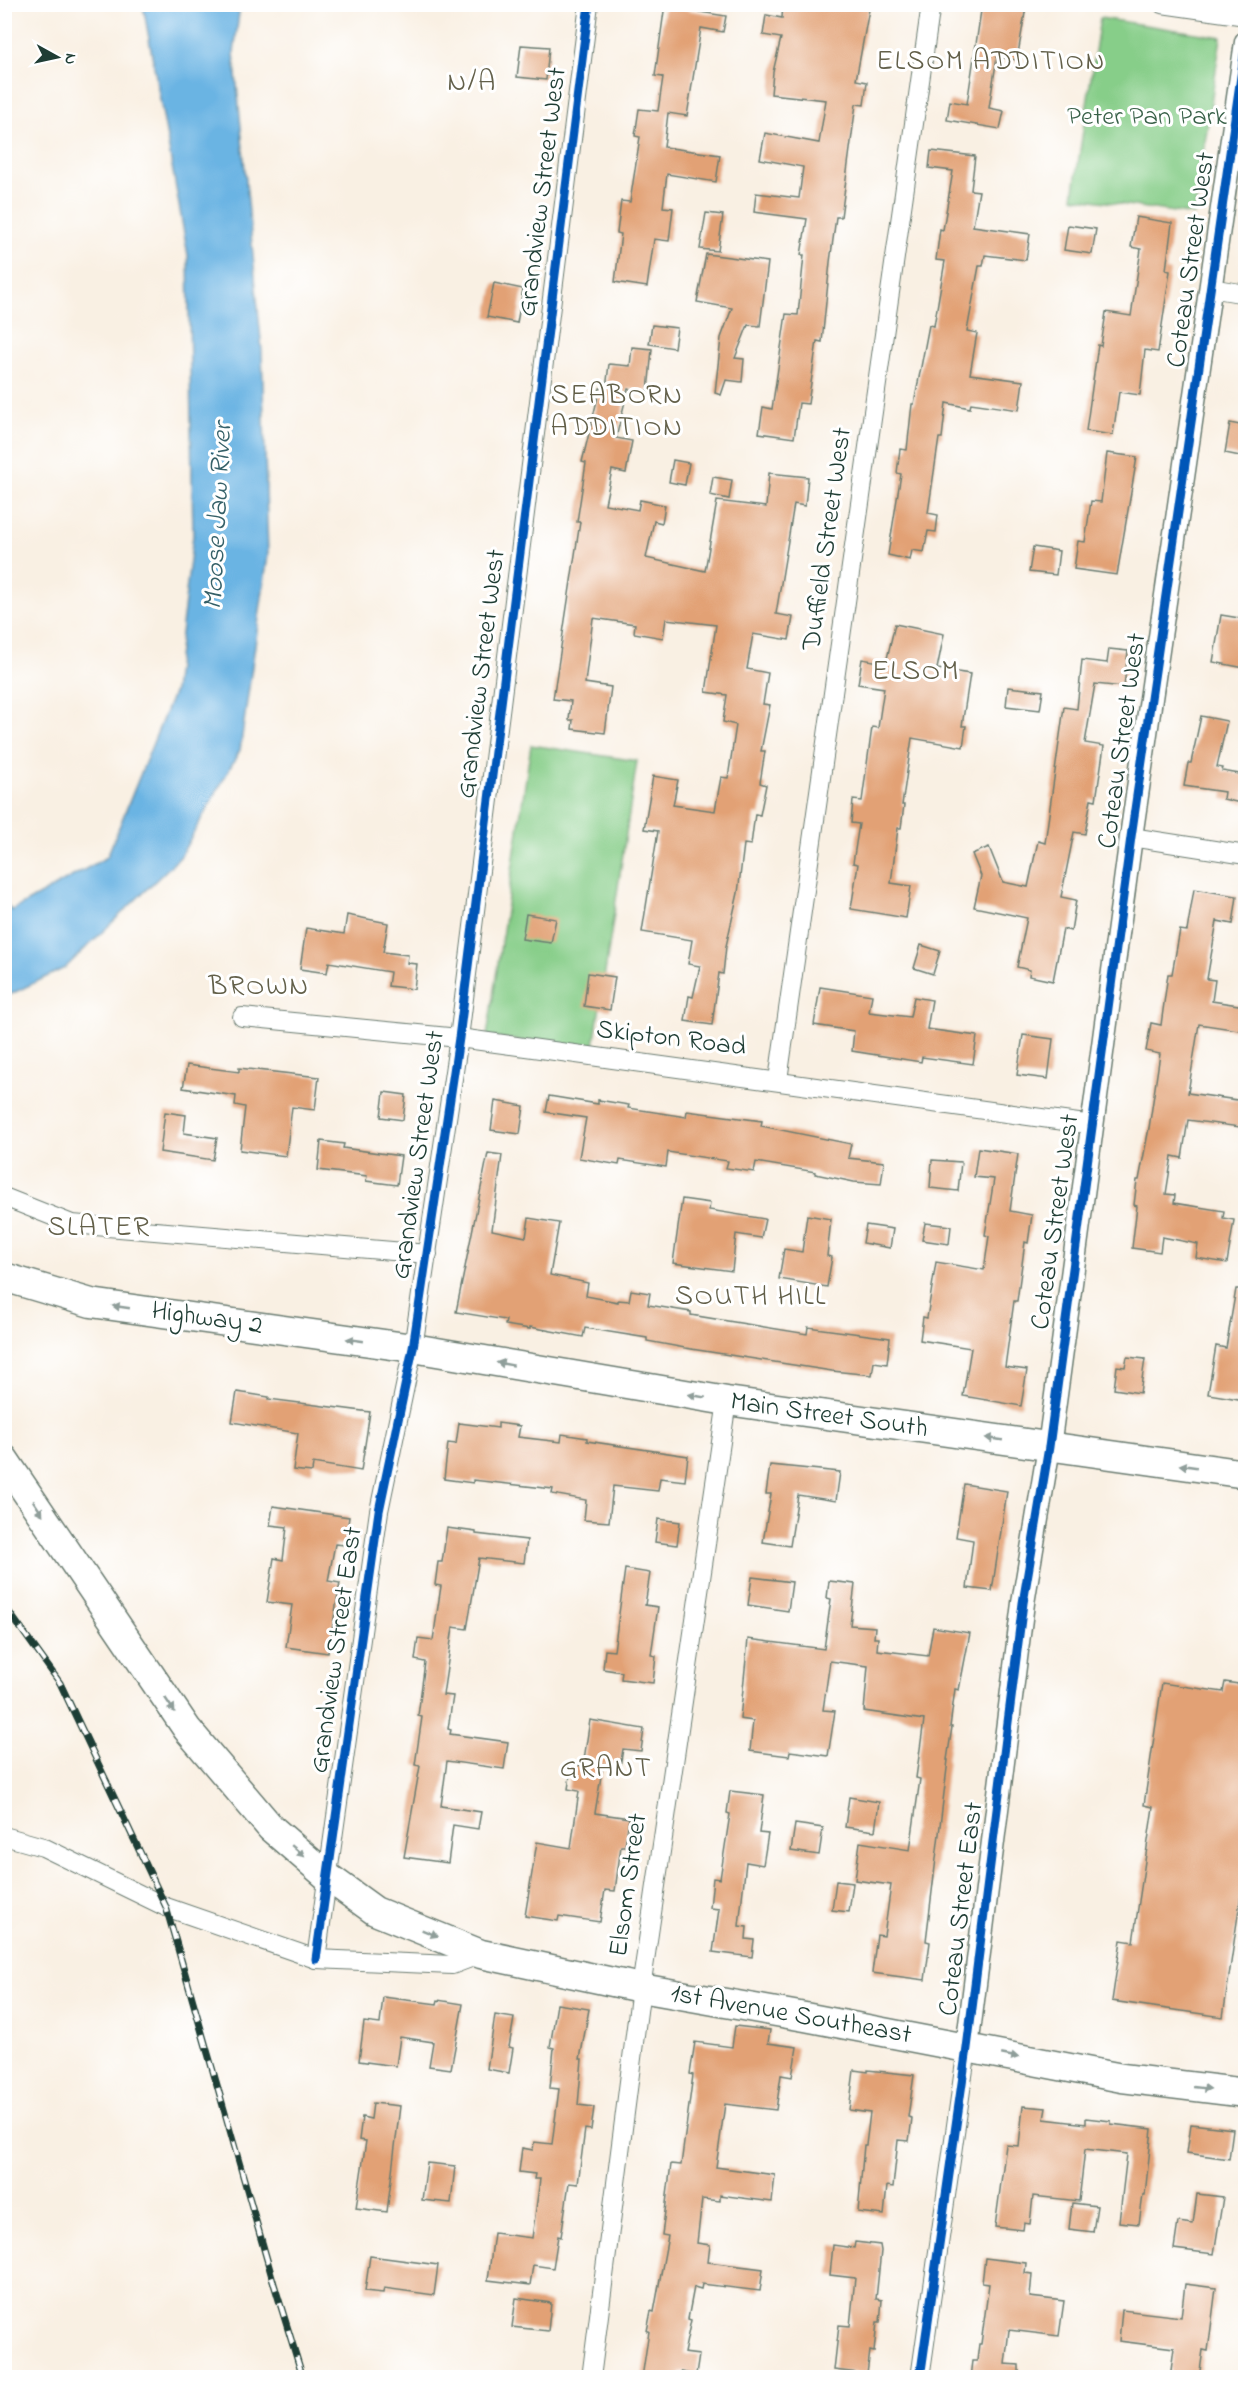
<svg xmlns="http://www.w3.org/2000/svg" width="1250" height="2382" font-family="'Indie Flower',sans-serif">
<style>
.green{fill:#87ce89;stroke:#53865e;stroke-width:1.5}
.water{fill:#6bb4e3;stroke:#45788c;stroke-width:1.5}
.building{fill:#e2a174}
.lines{fill:none;stroke-linecap:round;stroke-linejoin:round}
.minor-casing{stroke:#6b7c71;stroke-width:20}
.tertiary-casing{stroke:#6b7c71;stroke-width:25}
.primary-casing{stroke:#6b7c71;stroke-width:31}
.minor{stroke:#fff;stroke-width:18}
.tertiary{stroke:#fff;stroke-width:22}
.primary{stroke:#fff;stroke-width:28}
.rail-casing{stroke:#1f3d34;stroke-width:7}
.rail{stroke:#fff;stroke-width:4.5;stroke-dasharray:14;stroke-linecap:butt}
.cycleway-casing{stroke:#fff;stroke-width:13}
.cycleway{stroke:#0057b8;stroke-width:9}
.oneway{fill:#8f9e9a}
.labels{text-anchor:middle;dominant-baseline:central;stroke-width:6;stroke-linejoin:round;paint-order:stroke}
.park-label{font-size:27px;fill:#396149;stroke:#fff}
.street-label{font-size:27px;fill:#1f3d34;stroke:#fff}
.neighbourhood-label{font-size:28px;letter-spacing:1.5px;fill:#63604a;stroke:#fff}
.water-label{font-size:28px;font-style:italic;fill:#366169;stroke:#fff}
</style>
<rect width="100%" height="100%" fill="#fff"/>
<filter id="ink" filterUnits="userSpaceOnUse"><feTurbulence type="fractalNoise" baseFrequency=".0167" numOctaves="2"/><feDisplacementMap in="SourceGraphic" scale="12" xChannelSelector="R" yChannelSelector="G"/><feConvolveMatrix kernelMatrix="1 2 1 2 8 2 1 2 1" color-interpolation-filters="sRGB"/></filter>
<filter id="wash" filterUnits="userSpaceOnUse"><feTurbulence type="fractalNoise" baseFrequency=".008" numOctaves="4" result="noise"/><feDisplacementMap in="SourceGraphic" scale="24" xChannelSelector="R" yChannelSelector="G"/><feGaussianBlur stdDeviation="1.35" result="paint"/><feColorMatrix in="noise" values="0 0 0 0 0 0 0 0 0 0 0 0 0 0 0 0 0 1.4 0 .05"/><feComposite in="paint" operator="in"/></filter>
<g filter="url(#wash)">
<rect width="100%" height="100%" fill="#f9f0e3"/>
<!-- green -->
<g class="green">
<polygon points="1100,18 1221,37 1194,215 1073,197"/>
<polygon points="531,745 637,761 593,1052 487,1036"/>
</g>
<!-- water -->
<polygon class="water" points="143,5 240,5 234,53 262,351 268,555 240,750 180,857 65,968 5,997 5,901 11,911 107,857 174,691 193,535 188,255"/>
<g id="blocks">
<!-- building -->
<g class="building">
<polygon points="665,4 681,4 681,9 726,16 723,32 701,28 687,116 668,113 664,147 720,155 716,182 667,174 663,207 673,208 669,241 654,239 647,287 615,282 621,234 617,233 621,201 630,202 640,137 635,136 639,109 658,111 663,77 655,76"/>
<polygon points="783,4 870,4 856,80 867,82 864,105 856,104 841,217 836,217 830,262 822,342 817,341 808,404 799,403 794,438 759,433 763,407 772,409 786,314 798,315 804,255 801,255 807,219 754,212 756,193 799,198 803,167 760,159 765,133 819,143 826,100 771,94 773,72 781,38 763,35 766,15 782,18"/>
<polygon points="982,4 1026,7 1017,60 997,57 989,108 1004,111 1000,129 947,120 950,101 967,104"/>
<polygon points="521,45 549,47 546,80 517,77"/>
<polygon points="931,151 975,156 971,190 979,191 973,226 1030,234 1026,260 985,255 983,266 979,266 967,331 977,333 970,374 1023,381 1019,410 971,403 970,408 946,403 942,438 939,438 928,513 938,515 936,532 928,531 924,552 912,550 910,560 888,555 901,474 897,473 900,449 907,450 912,404 914,404 929,325 934,326 945,261 936,260 940,229 943,230 953,171 929,168"/>
<polygon points="706,213 723,215 718,251 700,249"/>
<polygon points="1136,217 1172,223 1166,270 1170,271 1158,352 1145,350 1140,395 1119,392 1113,435 1086,431 1098,345 1101,346 1106,312 1131,316 1141,249 1131,247"/>
<polygon points="1068,225 1096,229 1092,254 1064,250"/>
<polygon points="706,254 768,262 760,326 748,325 735,358 744,359 742,382 726,380 721,395 715,393 721,338 732,308 697,302"/>
<polygon points="494,283 523,289 517,323 487,317"/>
<polygon points="652,325 677,328 674,348 649,344"/>
<polygon points="632,347 652,349 648,391 628,389 616,438 632,441 626,473 612,470 605,504 638,510 640,500 665,505 662,523 654,521 646,558 705,571 717,501 766,507 769,473 808,477 805,506 794,504 776,614 793,617 789,640 753,634 747,669 768,673 763,704 770,705 761,751 765,751 760,783 766,785 760,815 755,814 751,845 744,844 738,893 726,946 723,974 719,973 712,1025 685,1021 689,996 693,997 700,966 688,964 692,940 642,932 658,831 644,829 653,776 678,780 673,805 715,811 721,777 728,778 736,725 723,722 727,695 706,692 716,625 666,619 663,638 634,633 635,624 593,618 585,683 611,687 605,733 572,729 573,720 569,720 571,701 553,699 580,522 577,522 586,463 582,462 600,388 606,389 609,364 630,366"/>
<polygon points="1230,423 1245,426 1245,457 1225,453"/>
<polygon points="1107,453 1137,457 1117,575 1074,569 1078,541 1085,542 1091,501 1101,502"/>
<polygon points="673,460 689,463 685,485 669,482"/>
<polygon points="713,477 732,480 729,499 710,495"/>
<polygon points="1033,547 1059,551 1056,575 1029,572"/>
<polygon points="1221,615 1245,619 1245,668 1213,662"/>
<polygon points="895,624 944,634 937,669 970,674 962,726 966,726 963,747 912,738 902,805 904,805 901,828 898,828 891,883 911,886 906,918 851,909 858,864 853,863 859,824 851,823 853,800 862,801 872,727 878,728 884,688 858,684 862,659 886,663"/>
<polygon points="1109,649 1128,651 1124,687 1095,684 1085,743 1104,746 1096,800 1091,799 1085,834 1074,832 1061,897 1076,900 1071,931 1063,929 1053,981 1029,976 1030,970 1017,967 1027,918 974,907 981,876 972,854 989,847 1003,882 1028,887 1038,841 1045,843 1064,707 1077,709 1082,660 1107,663"/>
<polygon points="1008,687 1043,691 1040,710 1006,706"/>
<polygon points="1201,716 1227,721 1217,767 1223,768 1222,771 1245,775 1245,804 1223,799 1224,792 1184,786 1188,763 1191,763"/>
<polygon points="1194,889 1237,896 1233,924 1217,921 1207,979 1215,980 1212,1001 1245,1006 1245,1031 1199,1024 1188,1093 1244,1101 1240,1127 1188,1120 1182,1158 1172,1156 1166,1194 1175,1195 1174,1203 1224,1211 1223,1218 1234,1220 1227,1263 1196,1258 1198,1244 1162,1237 1160,1252 1132,1248 1137,1206 1134,1205 1137,1180 1139,1180 1149,1128 1160,1054 1146,1051 1151,1023 1161,1025 1168,974 1172,974 1180,930 1187,931"/>
<polygon points="526,914 556,919 551,943 522,939"/>
<polygon points="347,915 388,923 383,952 408,955 407,963 417,964 414,989 388,986 390,972 329,962 327,973 300,969 306,928 344,934"/>
<polygon points="921,945 940,951 933,974 914,968"/>
<polygon points="588,973 615,977 610,1010 584,1006"/>
<polygon points="820,987 872,995 869,1012 910,1017 914,997 932,1000 927,1029 977,1036 973,1064 922,1057 921,1062 852,1051 854,1031 814,1025"/>
<polygon points="1023,1035 1053,1039 1048,1079 1017,1075"/>
<polygon points="187,1065 239,1072 239,1068 319,1077 315,1110 292,1107 286,1156 240,1150 245,1107 235,1105 236,1096 183,1088"/>
<polygon points="384,1092 406,1095 403,1120 381,1117"/>
<polygon points="549,1096 598,1104 598,1100 629,1105 628,1108 686,1117 687,1111 762,1121 761,1126 851,1144 848,1158 884,1162 881,1184 854,1182 815,1174 816,1172 756,1162 754,1172 726,1168 728,1161 668,1152 666,1167 620,1160 619,1165 579,1158 586,1118 546,1112"/>
<polygon points="495,1101 524,1106 520,1134 491,1130"/>
<polygon points="165,1112 186,1115 184,1133 217,1138 213,1160 160,1152"/>
<polygon points="321,1141 344,1144 343,1148 401,1156 397,1185 366,1181 367,1176 318,1170"/>
<polygon points="978,1148 1018,1154 1010,1211 1032,1215 1028,1243 1025,1242 1017,1301 1014,1301 1005,1367 1027,1370 1021,1406 963,1396 971,1348 920,1340 923,1317 927,1318 936,1262 984,1270 989,1236 985,1235 994,1179 974,1177"/>
<polygon points="488,1153 502,1155 492,1230 526,1237 529,1218 559,1223 550,1275 588,1283 586,1296 618,1302 618,1300 629,1301 631,1290 650,1293 648,1305 691,1312 691,1315 807,1334 808,1327 890,1338 887,1364 874,1362 872,1375 832,1371 685,1348 647,1341 647,1338 585,1328 583,1337 530,1327 530,1329 505,1325 506,1320 456,1312"/>
<polygon points="932,1160 961,1162 958,1191 930,1188"/>
<polygon points="682,1199 710,1203 709,1210 765,1219 761,1238 736,1234 732,1271 673,1263"/>
<polygon points="807,1215 831,1219 827,1256 832,1257 827,1287 779,1279 784,1249 802,1252"/>
<polygon points="925,1223 951,1226 949,1244 922,1240"/>
<polygon points="866,1225 893,1229 890,1248 863,1243"/>
<polygon points="1236,1289 1245,1289 1245,1400 1208,1394 1216,1346 1226,1348"/>
<polygon points="1127,1357 1145,1359 1140,1393 1114,1389 1117,1366 1125,1367"/>
<polygon points="237,1392 269,1397 268,1399 370,1412 361,1471 313,1463 312,1472 293,1470 298,1433 232,1422"/>
<polygon points="459,1423 498,1428 498,1423 520,1426 518,1437 561,1442 562,1434 587,1438 587,1441 688,1456 685,1481 660,1478 658,1491 613,1486 609,1522 584,1520 586,1500 552,1494 553,1489 473,1480 473,1483 444,1479 448,1443 456,1444"/>
<polygon points="770,1465 840,1472 836,1501 798,1495 790,1546 763,1542 771,1494 766,1494"/>
<polygon points="964,1484 1007,1491 992,1591 967,1588 973,1540 956,1537"/>
<polygon points="273,1506 349,1517 345,1545 335,1544 328,1581 340,1583 328,1653 286,1647 292,1605 267,1602 274,1558 283,1560 287,1527 270,1525"/>
<polygon points="658,1519 680,1522 677,1545 655,1542"/>
<polygon points="447,1528 476,1532 476,1534 527,1540 524,1563 479,1558 467,1629 453,1627 443,1695 453,1696 448,1729 451,1730 450,1734 508,1742 504,1769 447,1761 441,1806 481,1812 478,1829 453,1825 448,1863 404,1857 420,1766 415,1765 422,1717 418,1716 425,1662 415,1660 418,1638 433,1640 441,1586 435,1585 438,1562 442,1562"/>
<polygon points="625,1569 650,1573 645,1605 658,1607 651,1655 656,1656 653,1683 621,1679 622,1672 603,1669 605,1650 614,1651"/>
<polygon points="752,1577 792,1582 788,1611 748,1605"/>
<polygon points="829,1581 855,1584 850,1625 875,1627 874,1638 878,1638 877,1650 928,1656 933,1627 970,1633 959,1690 955,1689 950,1727 952,1727 947,1760 948,1760 926,1941 930,1942 925,1980 872,1973 877,1935 884,1936 891,1885 855,1880 860,1842 910,1850 920,1779 916,1778 924,1720 864,1711 868,1666 830,1661 823,1710 835,1711 828,1756 790,1751 789,1756 750,1751 753,1721 740,1719 748,1639 824,1649 831,1599 827,1598"/>
<polygon points="1225,1682 1245,1685 1245,1867 1223,2017 1112,2001 1121,1940 1133,1942 1153,1807 1144,1805 1162,1683 1223,1692"/>
<polygon points="590,1720 644,1729 641,1751 623,1749 620,1767 603,1764 595,1813 629,1818 625,1846 621,1846 615,1891 605,1890 600,1922 559,1916 558,1921 525,1916 537,1842 571,1848 579,1791 568,1789 572,1764 583,1766"/>
<polygon points="730,1791 764,1795 759,1833 768,1834 763,1865 746,1862 739,1926 747,1927 746,1939 754,1940 752,1957 713,1952 719,1909 710,1908 713,1878 720,1879 730,1814 727,1813"/>
<polygon points="849,1797 879,1802 875,1831 845,1827"/>
<polygon points="795,1824 823,1828 819,1855 791,1851"/>
<polygon points="836,1881 853,1883 849,1912 832,1910"/>
<polygon points="383,1997 437,2004 438,2000 463,2004 451,2069 429,2066 433,2042 400,2037 396,2066 359,2061 364,2022 380,2024"/>
<polygon points="557,2004 589,2009 580,2059 582,2059 578,2105 594,2107 591,2130 585,2129 578,2184 569,2183 561,2237 558,2236 553,2268 533,2265 530,2285 488,2280 494,2233 532,2238 540,2179 534,2179 535,2174 519,2172 522,2148 533,2150 534,2142 552,2144 559,2089 550,2088 554,2048 550,2047"/>
<polygon points="495,2015 514,2018 509,2047 513,2048 509,2073 487,2069"/>
<polygon points="735,2026 770,2030 768,2043 797,2047 792,2077 781,2075 776,2110 725,2104 716,2167 775,2175 772,2202 720,2195 720,2201 702,2199 697,2243 710,2245 708,2262 763,2269 760,2291 702,2284 701,2289 694,2287 688,2319 691,2320 684,2353 699,2355 696,2375 680,2372 679,2378 642,2378 649,2331 647,2331 651,2311 654,2312 668,2236 662,2235 671,2164 681,2165 693,2075 690,2074 695,2042 732,2047"/>
<polygon points="854,2070 868,2072 868,2070 914,2075 908,2117 912,2118 909,2141 898,2140 893,2187 887,2186 884,2215 858,2212 864,2145 866,2145 870,2113 849,2110"/>
<polygon points="373,2103 400,2106 387,2212 356,2208 366,2141 359,2140 362,2117 371,2119"/>
<polygon points="1023,2106 1046,2108 1044,2119 1086,2124 1086,2118 1111,2121 1111,2124 1152,2129 1145,2195 1143,2195 1139,2224 1119,2222 1127,2154 1085,2149 1079,2201 1033,2196 1030,2224 1024,2223 1023,2230 995,2227 1006,2145 1019,2146"/>
<polygon points="1191,2124 1233,2129 1229,2159 1187,2153"/>
<polygon points="427,2163 455,2166 451,2203 422,2200"/>
<polygon points="1197,2194 1223,2197 1214,2254 1174,2249 1178,2222 1193,2224"/>
<polygon points="1072,2203 1097,2206 1093,2232 1069,2229"/>
<polygon points="855,2242 880,2245 881,2251 876,2299 882,2300 880,2322 877,2322 874,2352 870,2351 867,2374 834,2370 839,2325 850,2326 855,2278 830,2275 833,2245 854,2248"/>
<polygon points="370,2256 438,2265 434,2295 384,2288 383,2293 365,2291"/>
<polygon points="985,2258 1026,2263 1025,2273 1032,2274 1030,2297 1064,2301 1059,2336 1009,2330 1005,2364 1019,2365 1019,2378 970,2378 972,2361 977,2361 979,2344 981,2344 989,2284 982,2283"/>
<polygon points="1185,2284 1216,2288 1208,2351 1203,2350 1199,2378 1170,2378 1174,2348 1119,2341 1122,2310 1181,2317"/>
<polygon points="516,2298 551,2303 548,2331 512,2327"/>
</g>
</g>
</g>
<g filter="url(#ink)">
<use href="#blocks" fill-opacity="0" stroke="#6b7c71" stroke-width="1.5"/>
<g class="lines">
<defs>
<g id="minor">
<polyline points="1162,4 1246,16"/>
<polyline points="1210,288 1246,294"/>
<polyline points="1131,837 1246,855"/>
<polyline points="242,1017 459,1038 1093,1125"/>
<polyline points="778,1080 931,4"/>
<polyline points="4,1197 72,1224 428,1254"/>
<polyline points="4,1836 43,1847 166,1907 316,1959 452,1965 481,1954"/>
<polyline points="316,1959 379,1511 413,1348 459,1038 589,4"/>
<polyline points="591,2378 641,1988 727,1401"/>
<polyline points="920,2378 967,2048"/>
</g>
<polyline id="tertiary" points="967,2048 1023,1603 1049,1447 1131,837 1246,42"/>
<g id="primary">
<polyline points="4,1277 91,1303 413,1348 727,1401 1246,1474"/>
<polyline points="4,1459 187,1729 271,1828 328,1877 375,1911 481,1954 641,1988 805,2017 1122,2078 1246,2093"/>
</g>
</defs>
<!-- minor casing -->
<use href="#minor" class="minor-casing"/>
<!-- tertiary casing -->
<use href="#tertiary" class="tertiary-casing"/>
<!-- primary casing -->
<use href="#primary" class="primary-casing"/>
<!-- minor -->
<use href="#minor" class="minor"/>
<!-- tertiary -->
<use href="#tertiary" class="tertiary"/>
<!-- primary -->
<use href="#primary" class="primary"/>
<defs>
<polyline id="rail" points="4,1605 60,1683 166,1907 274,2284 303,2378"/>
</defs>
<!-- rail casing -->
<use href="#rail" class="rail-casing"/>
<!-- rail -->
<use href="#rail" class="rail"/>
<defs>
<g id="cycleway">
<polyline points="316,1959 379,1511 413,1348 459,1038 589,4"/>
<polyline points="920,2378 967,2048 1023,1603 1049,1447 1131,837 1246,42"/>
</g>
</defs>
<!-- cycleway casing -->
<use href="#cycleway" class="cycleway-casing"/>
<!-- cycleway -->
<use href="#cycleway" class="cycleway"/>
</g>
<!-- one-way arrows -->
<defs><path id="oneway-solid" d="M-6-.8H1V-3.2L6.5 0L1 3.2V.8H-6Z" transform="scale(1.5)"/></defs>
<g class="oneway">
<use href="#oneway-solid" transform="translate(121 1307) rotate(-172)"/>
<use href="#oneway-solid" transform="translate(355 1340) rotate(-172)"/>
<use href="#oneway-solid" transform="translate(505 1364) rotate(-170)"/>
<use href="#oneway-solid" transform="translate(697 1396) rotate(-170)"/>
<use href="#oneway-solid" transform="translate(994 1439) rotate(-172)"/>
<use href="#oneway-solid" transform="translate(1188 1466) rotate(-172)"/>
<use href="#oneway-solid" transform="translate(38 1508) rotate(56)"/>
<use href="#oneway-solid" transform="translate(170 1705) rotate(56)"/>
<use href="#oneway-solid" transform="translate(298 1851) rotate(41)"/>
<use href="#oneway-solid" transform="translate(430 1933) rotate(22)"/>
<use href="#oneway-solid" transform="translate(1010 2056) rotate(11)"/>
<use href="#oneway-solid" transform="translate(1202 2088) rotate(6)"/>
</g>
</g>
<g class="labels">
<!-- park labels -->
<g class="park-label">
<text x="1147" y="117">Peter Pan Park</text>
</g>
<!-- street labels -->
<g class="street-label">
<text transform="translate(543 192) rotate(-83)">Grandview Street West</text>
<text transform="translate(1192 260) rotate(-82)">Coteau Street West</text>
<text transform="translate(828 539) rotate(-82)">Duffield Street West</text>
<text transform="translate(482 674) rotate(-83)">Grandview Street West</text>
<text transform="translate(1123 741) rotate(-82)">Coteau Street West</text>
<text transform="translate(671 1039) rotate(7)">Skipton Road</text>
<text transform="translate(419 1155) rotate(-82)">Grandview Street West</text>
<text transform="translate(1056 1222) rotate(-82)">Coteau Street West</text>
<text transform="translate(207 1319) rotate(8)">Highway 2</text>
<text transform="translate(829 1416) rotate(8)">Main Street South</text>
<text transform="translate(337 1650) rotate(-82)">Grandview Street East</text>
<text transform="translate(629 1885) rotate(-82)">Elsom Street</text>
<text transform="translate(962 1909) rotate(-83)">Coteau Street East</text>
<text transform="translate(791 2015) rotate(10)">1st Avenue Southeast</text>
</g>
<!-- neighbourhood labels -->
<g class="neighbourhood-label">
<text x="991" y="62">ELSOM ADDITION</text>
<text x="472" y="83">N/A</text>
<text x="617" y="396">SEABORN<tspan x="617" dy="32">ADDITION</tspan></text>
<text x="916" y="672">ELSOM</text>
<text x="259" y="987">BROWN</text>
<text x="99" y="1228">SLATER</text>
<text x="751" y="1297">SOUTH HILL</text>
<text x="606" y="1769">GRANT</text>
</g>
<!-- water labels -->
<g class="water-label">
<text transform="translate(219 516) rotate(-87)">Moose Jaw River</text>
</g>
</g>
<!-- margin -->
<rect width="1250" height="2382" fill="none" stroke="#fff" stroke-width="24"/>
<!-- north arrow -->
<g transform="translate(57 57) rotate(98)" stroke="#ffffff" stroke-width="4.5" paint-order="stroke">
<path d="M0-4.5L10 22L0 15L-10 22Z" fill="#1f3d34"/>
<text y="-9" font-size="16" font-weight="bold" text-anchor="middle" fill="#1f3d34">N</text>
</g>
</svg>
